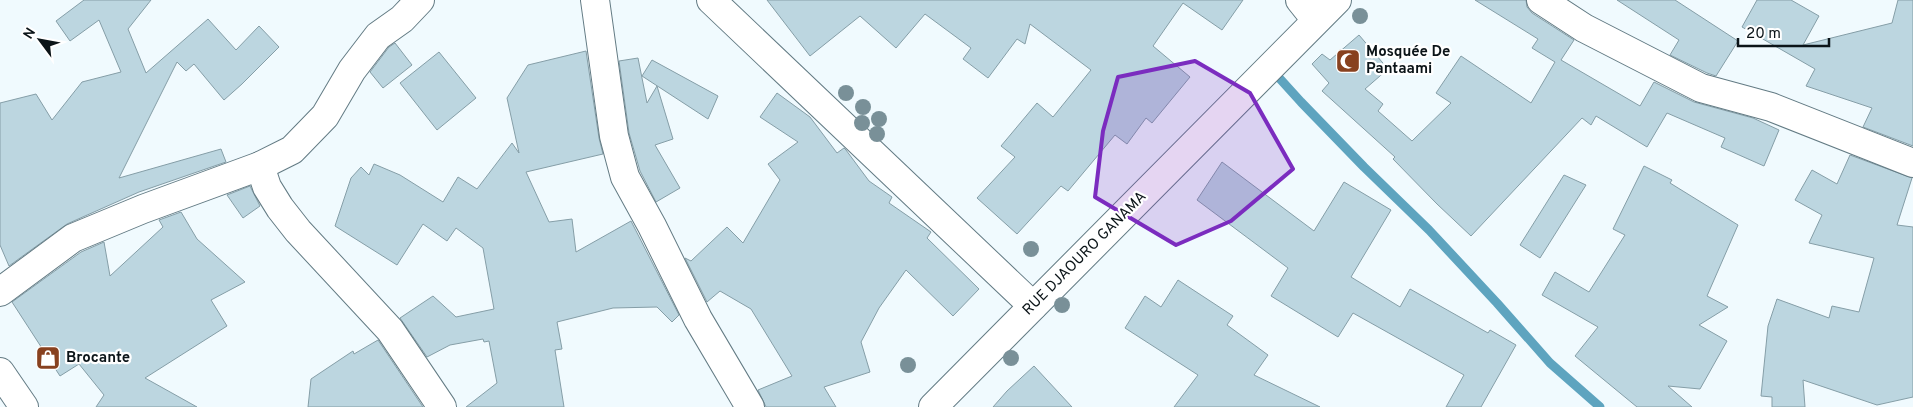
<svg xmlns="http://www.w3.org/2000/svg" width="1913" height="407" font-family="Overpass,sans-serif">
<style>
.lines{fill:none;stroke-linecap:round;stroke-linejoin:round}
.stream{stroke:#5ea4bf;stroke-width:9}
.building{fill:#bcd6e0;stroke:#859ea7}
.street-casing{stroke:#637b84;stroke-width:30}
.secondary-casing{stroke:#637b84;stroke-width:30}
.street{stroke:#fff;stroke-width:28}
.secondary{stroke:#fff;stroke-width:28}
.tree{fill:#799098}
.marked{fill:#7b2cbf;fill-opacity:0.2;stroke:#7b2cbf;stroke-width:4;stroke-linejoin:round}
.labels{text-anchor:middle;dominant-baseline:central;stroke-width:4.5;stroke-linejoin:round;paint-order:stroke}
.poi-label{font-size:15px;font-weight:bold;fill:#0b1418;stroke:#fff;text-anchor:start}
.street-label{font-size:15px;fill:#0b1418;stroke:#fff}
</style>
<rect width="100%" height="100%" fill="#f0fafe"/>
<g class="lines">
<!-- stream -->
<polyline class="stream" points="1272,70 1301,102 1364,167 1429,230 1497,303 1550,363 1600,407"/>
</g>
<!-- building -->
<g class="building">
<polygon points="84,0 151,0 128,29 146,73 208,19 236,50 259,26 279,47 242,84 224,100 194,64 186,71 177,62 119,178 221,149 226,162 139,192 67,224 9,266 0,245 0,103 36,94 52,120 82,82 121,72 99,20 70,41 56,21"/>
<polygon points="767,0 1243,0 1222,30 1183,3 1153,46 1190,77 1152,123 1146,118 1127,144 1115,135 1068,191 1061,186 1017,234 977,198 1015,157 1001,146 1037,103 1053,117 1091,70 1030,24 1025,44 1017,39 988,78 963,59 971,48 925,14 896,48 860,16 810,56"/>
<polygon points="1475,0 1526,0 1527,7 1532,13 1574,40 1561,60 1640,106 1654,82 1694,102 1753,118 1779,130 1764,166 1721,147 1725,138 1667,113 1647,147 1596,116 1591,125 1582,118 1471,236 1437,204 1393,159 1395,157 1322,91 1329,83 1312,64 1322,54 1330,60 1359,35 1388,69 1365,89 1383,104 1378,111 1412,141 1451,103 1436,93 1461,56 1531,103 1555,62 1532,48 1538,39"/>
<polygon points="1617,0 1675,0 1738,41 1716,76 1707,73 1670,55 1679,40"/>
<polygon points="1757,0 1791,0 1819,16 1803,45 1892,23 1898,0 1913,0 1913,146 1863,127 1872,108 1806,86 1815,69 1742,27"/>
<polygon points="395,43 412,65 383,88 370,72 389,47"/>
<polygon points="586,51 599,138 603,154 526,172 549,222 572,219 576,252 631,221 679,315 672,322 657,307 613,308 557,322 562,349 555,350 564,407 466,407 497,383 489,341 484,342 483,339 450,345 427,357 400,318 433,296 456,317 494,309 483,248 456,228 447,241 423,224 397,265 335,226 351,178 361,167 369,175 374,164 400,175 443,202 458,177 477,189 512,143 519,153 507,98 528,65"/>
<polygon points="439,52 476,98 437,130 400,83"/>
<polygon points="638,58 647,103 657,86 673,139 655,145 680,188 656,202 640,171 629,133 619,61"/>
<polygon points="652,60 718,96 708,119 642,76"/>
<polygon points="777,93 810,117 837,153 844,148 846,150 869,181 892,197 889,203 931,232 927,238 979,289 953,316 906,270 879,308 861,342 870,372 824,387 836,407 766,407 758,390 792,376 751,309 720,291 707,302 685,258 691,261 727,227 743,243 780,180 768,164 798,142 760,117"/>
<polygon points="1850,155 1912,178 1897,225 1913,227 1913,397 1877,405 1803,380 1805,407 1772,407 1772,397 1761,396 1768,326 1777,299 1829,318 1832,306 1859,312 1874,258 1809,243 1822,215 1795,200 1812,170 1837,184"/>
<polygon points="1222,162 1314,231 1344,182 1391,210 1351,277 1400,307 1410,289 1488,333 1490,330 1516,345 1481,407 1446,407 1464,375 1353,313 1338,337 1271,296 1288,268 1197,200"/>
<polygon points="1644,166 1672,180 1670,183 1738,225 1707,296 1728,307 1699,325 1727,341 1700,389 1668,386 1692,407 1637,407 1575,356 1598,327 1542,295 1555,272 1589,292 1625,235 1613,229"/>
<polygon points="1564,175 1586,185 1540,258 1520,245"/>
<polygon points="250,186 260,206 243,218 227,195"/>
<polygon points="181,212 197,239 245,282 211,300 227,326 145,378 197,407 96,407 104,395 79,364 60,376 12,302 81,252 104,242 110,276 163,227 159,220"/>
<polygon points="1178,280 1233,316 1227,325 1268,355 1254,375 1320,407 1174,407 1198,375 1125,328 1145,296 1161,307"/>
<polygon points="378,340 423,407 308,407 311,379 353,351 354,354"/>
<polygon points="1034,366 1072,407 993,407 1007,391"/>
</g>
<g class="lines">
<defs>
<g id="street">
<polyline points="595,0 614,136 625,177 652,226 698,319 750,407"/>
<polyline points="711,0 1033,306"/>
<polyline points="1300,0 1316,20"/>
<polyline points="1541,0 1584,28 1701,88 1771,107 1913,163"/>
<polyline points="260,166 267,187 280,208 298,231 390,330 442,407"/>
<polyline points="0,292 73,238 143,209 260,166 292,150 325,116 352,70 378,36 402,19 420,0"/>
<polyline points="933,407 1337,0"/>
</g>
<polyline id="secondary" points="0,372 24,407"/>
</defs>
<!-- street casing -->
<use href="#street" class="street-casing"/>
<!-- secondary casing -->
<use href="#secondary" class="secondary-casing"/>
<!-- street -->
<use href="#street" class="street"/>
<!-- secondary -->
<use href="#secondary" class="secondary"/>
</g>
<!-- trees -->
<g class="tree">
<circle cx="1360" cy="16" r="8"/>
<circle cx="846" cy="93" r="8"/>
<circle cx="863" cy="107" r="8"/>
<circle cx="879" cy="119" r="8"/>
<circle cx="862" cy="123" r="8"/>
<circle cx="877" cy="134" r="8"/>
<circle cx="1031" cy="249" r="8"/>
<circle cx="1062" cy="305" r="8"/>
<circle cx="1011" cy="358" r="8"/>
<circle cx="908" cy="365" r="8"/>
</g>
<!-- marked area -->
<path class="marked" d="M1195,61L1250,93L1293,169L1231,221L1176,245L1095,197L1103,131L1118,77Z"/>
<!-- icons -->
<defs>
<symbol id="mosque-square" viewBox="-11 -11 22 22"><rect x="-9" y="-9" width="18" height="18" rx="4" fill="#88411f" stroke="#fff"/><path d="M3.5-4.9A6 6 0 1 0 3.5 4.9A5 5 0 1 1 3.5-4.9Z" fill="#fff"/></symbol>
<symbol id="shop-square" viewBox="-11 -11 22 22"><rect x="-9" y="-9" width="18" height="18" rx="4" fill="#88411f" stroke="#fff"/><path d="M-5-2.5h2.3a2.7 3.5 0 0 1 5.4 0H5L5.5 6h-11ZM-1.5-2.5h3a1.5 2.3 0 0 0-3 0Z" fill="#fff"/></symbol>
</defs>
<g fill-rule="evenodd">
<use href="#mosque-square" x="1334" y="47" width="28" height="28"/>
<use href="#shop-square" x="34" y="344" width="28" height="28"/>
</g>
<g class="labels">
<!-- poi labels -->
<g class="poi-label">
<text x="1366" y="52">Mosquée De<tspan x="1366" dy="17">Pantaami</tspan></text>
<text x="66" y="358">Brocante</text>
</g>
<!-- street labels -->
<g class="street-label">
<text transform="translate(1085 254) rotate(-45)">RUE DJAOURO GANAMA</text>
</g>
</g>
<!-- north arrow -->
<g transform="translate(40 40) rotate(302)" stroke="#ffffff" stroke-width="4" paint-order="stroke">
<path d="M0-4L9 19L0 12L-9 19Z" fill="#0b1418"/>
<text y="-8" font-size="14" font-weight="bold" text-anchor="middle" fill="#0b1418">N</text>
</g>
<!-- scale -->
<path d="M1738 38v8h91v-8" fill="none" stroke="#0b1418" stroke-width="2.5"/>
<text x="1746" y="38" font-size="15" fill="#0b1418" stroke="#ffffff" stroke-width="4" paint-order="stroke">20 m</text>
</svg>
